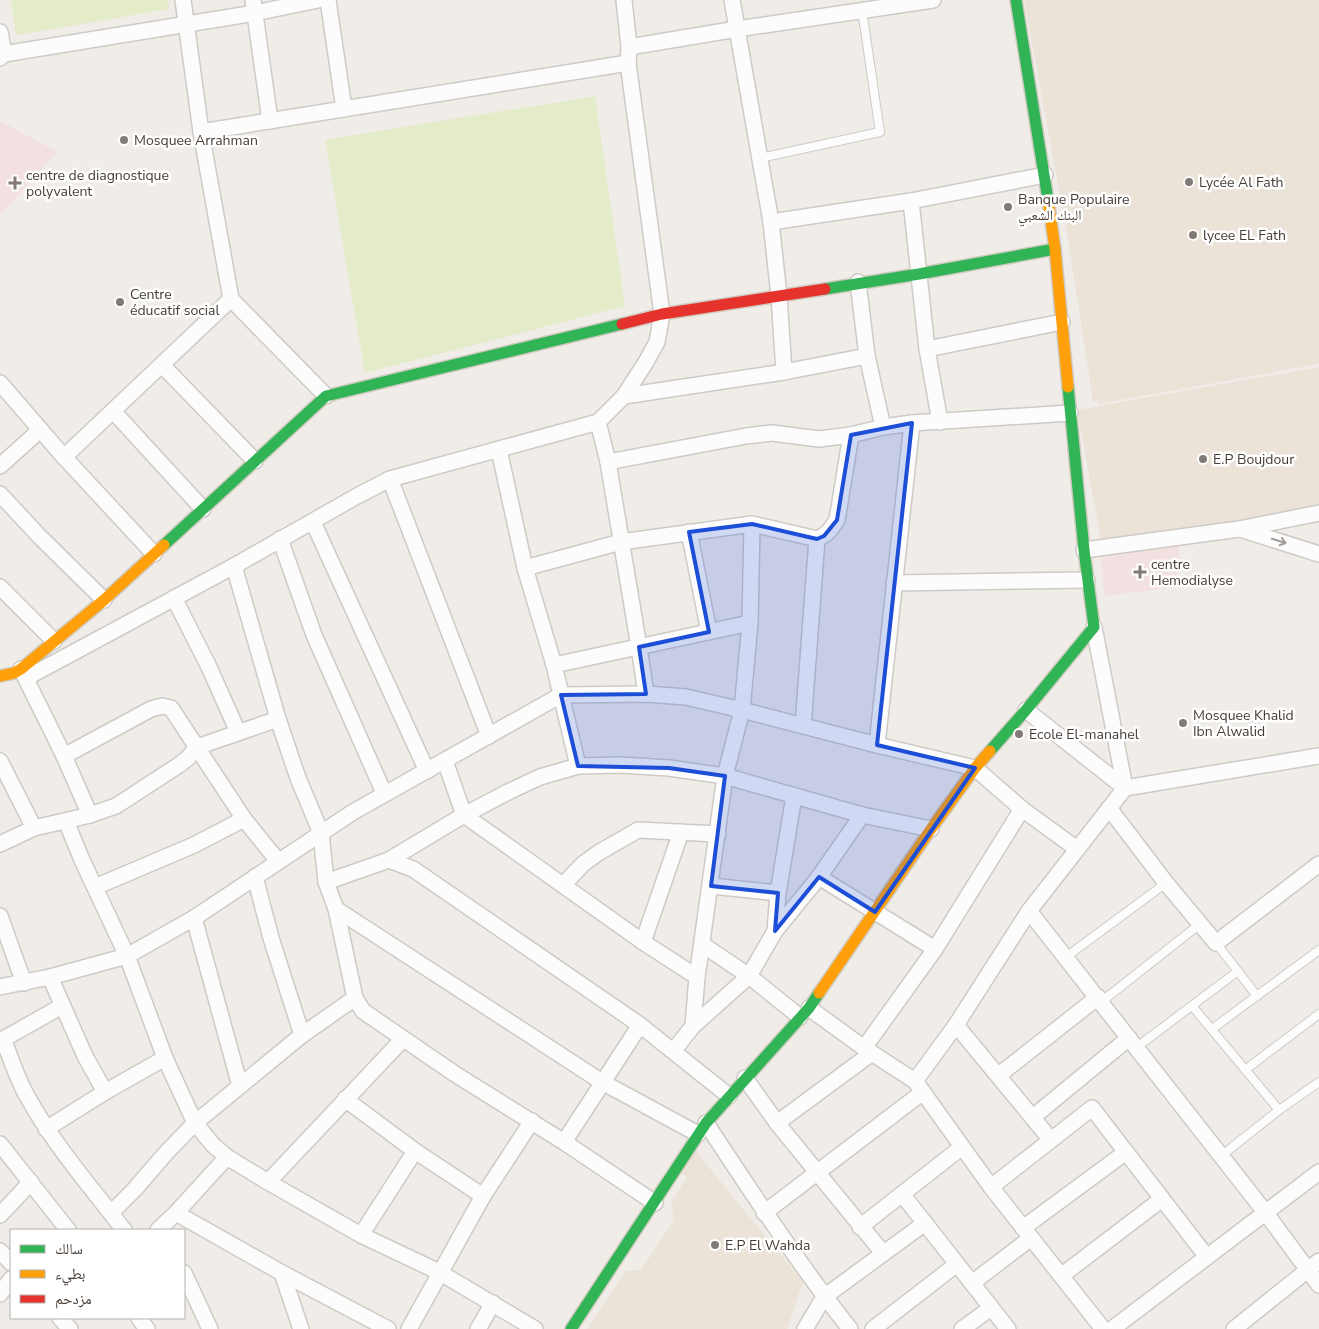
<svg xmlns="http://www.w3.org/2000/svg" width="1319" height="1329" font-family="'Nunito Sans','Noto Naskh Arabic',sans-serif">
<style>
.education{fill:#ebe2d8}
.medical{fill:#f2e1e0}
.green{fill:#e3ebc8}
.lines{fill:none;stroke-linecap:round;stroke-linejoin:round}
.lane-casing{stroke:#cecac6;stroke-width:10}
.street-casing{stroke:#cecac6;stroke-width:18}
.fast-casing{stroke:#d1cac1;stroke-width:14}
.slow-casing{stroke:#d1cac1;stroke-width:14}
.jam-casing{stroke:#d1cac1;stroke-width:14}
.lane{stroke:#fdfcfc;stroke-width:8}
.street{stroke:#fdfcfc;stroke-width:15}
.fast{stroke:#30b455;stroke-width:11}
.slow{stroke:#ff9f0a;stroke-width:11}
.jam{stroke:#e5322d;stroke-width:11}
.oneway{stroke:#a29c98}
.marked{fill:#1d4ed8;fill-opacity:0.2;stroke:#1d4ed8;stroke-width:4;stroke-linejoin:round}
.poi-dot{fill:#827a74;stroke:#fff;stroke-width:2}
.labels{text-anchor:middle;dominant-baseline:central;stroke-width:5;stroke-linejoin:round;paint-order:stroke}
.poi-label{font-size:14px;fill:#463c35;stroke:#fff;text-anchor:start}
</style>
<rect width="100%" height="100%" fill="#f0ede9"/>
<!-- education -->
<g class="education">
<polygon points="1024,0 1319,0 1319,364 1098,404 1097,400 1093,401 1067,233"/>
<polygon points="1319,367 1319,507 1102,546 1077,410"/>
<polygon points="694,1149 803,1282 787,1329 587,1329 626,1271 641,1270 674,1220 671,1202 687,1177 681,1173"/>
</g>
<!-- medical -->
<g class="medical">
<polygon points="0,121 58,152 0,215"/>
<polygon points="1179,545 1178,587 1104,596 1101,557"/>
</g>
<!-- green -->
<g class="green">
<polygon points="11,0 168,0 169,9 16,35"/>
<polygon points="595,96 625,306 365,373 325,140"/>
</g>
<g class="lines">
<defs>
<g id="lane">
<polyline points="760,158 880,132 862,10"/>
<polyline points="1216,943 1257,996"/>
<polyline points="1066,957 1166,883"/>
<polyline points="1101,1002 1200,924"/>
<polyline points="1192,1006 1279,1110"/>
<polyline points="1212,1029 1319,950"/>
<polyline points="1137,1047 1238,971"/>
<polyline points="1245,1070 1319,1014"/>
<polyline points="1221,1156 1279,1110 1319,1082"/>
</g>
<g id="street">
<polyline points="183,0 201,132 231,299 326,396"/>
<polyline points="253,0 270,121"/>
<polyline points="328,0 344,109"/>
<polyline points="732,0 771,222 779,296 784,372"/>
<polyline points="0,32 4,54"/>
<polyline points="629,47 737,29 933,0"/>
<polyline points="0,58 4,54 255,13 318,0"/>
<polyline points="201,132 628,63 629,47 624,0"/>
<polyline points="911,201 927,349 940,422"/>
<polyline points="771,222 911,201 1045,175"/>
<polyline points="858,282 867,356 883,427"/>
<polyline points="927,349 1062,322"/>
<polyline points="162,365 255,461"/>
<polyline points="0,383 64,457 154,554"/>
<polyline points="624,396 784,372 867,356"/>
<polyline points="113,411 203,509"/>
<polyline points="598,422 608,462 639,647 646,694"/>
<polyline points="499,450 525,568 554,665 578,766"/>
<polyline points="64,457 231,299"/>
<polyline points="608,462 746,436 772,433 819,439 851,435 883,427 912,423 1070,413"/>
<polyline points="0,466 40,430"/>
<polyline points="390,479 489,736"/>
<polyline points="0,494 38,535 104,600"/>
<polyline points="313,522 427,771"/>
<polyline points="1240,529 1319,554"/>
<polyline points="689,532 709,632"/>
<polyline points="280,539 314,635 384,793"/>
<polyline points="1084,550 1239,529 1319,513"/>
<polyline points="234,566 278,719 298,778 321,833 326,882 336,909 355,998 363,1011 455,1074 564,1142 655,1203"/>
<path d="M525,568L621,542L752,524L817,539C827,535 831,529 837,520L851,435"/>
<polyline points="894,583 1087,580"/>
<polyline points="0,587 54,641"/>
<polyline points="174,598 209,667 238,732"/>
<polyline points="1094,627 1125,788 1029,911 956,1025 915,1081 991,1187 1103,1329"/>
<polyline points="554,665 750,623"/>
<polyline points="21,669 64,756 90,815"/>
<polyline points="26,678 234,566 357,496 390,479 598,422 624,396 646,362 657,342 662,314 628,63"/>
<polyline points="1026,710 1125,788 1319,756"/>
<polyline points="803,726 817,539"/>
<polyline points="877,745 912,423"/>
<polyline points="64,756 151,709 162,706 171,708 244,819 278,861"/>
<polyline points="0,761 34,828"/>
<polyline points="445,761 464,815 643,942 697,977"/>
<polyline points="1109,808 1166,883 1216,943 1319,864"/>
<polyline points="66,821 82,860 127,956 165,1058 181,1093 195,1123 213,1145 227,1157 268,1182 361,1235 439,1272 535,1329"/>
<polyline points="0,844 34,828 90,815 116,806 179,765 188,758 197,747 278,719"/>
<polyline points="389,860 464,815 510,791 540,777 578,766 620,765 669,768 725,776 862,815 931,829"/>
<polyline points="255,877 271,938 302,1035"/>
<polyline points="819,877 935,949"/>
<polyline points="326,882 389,860 413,869 640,1025 729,1096"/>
<polyline points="563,885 583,864 598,853 638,830 718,834"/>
<polyline points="711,886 778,893"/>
<polyline points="95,887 194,845 244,819"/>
<polyline points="336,909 602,1082 698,1134"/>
<polyline points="1029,911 1265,1212 1319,1285"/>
<polyline points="0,916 24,983"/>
<polyline points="194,918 240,1086"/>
<polyline points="775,931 778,893 794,796"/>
<polyline points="643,942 681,832"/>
<polyline points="703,945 749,976 800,1017"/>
<polyline points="50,977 85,1056 105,1092"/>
<polyline points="0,987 50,977 127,956 194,918 353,812 561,695 646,694 686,697 742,710 750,623 752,524"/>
<polyline points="809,1008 864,1048 915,1081"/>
<polyline points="956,1025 1051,1140"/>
<polyline points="693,1026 697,977 725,776 742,710 877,745 975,768 1022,809 1077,849"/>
<path d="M3,1039C11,1058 17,1079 27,1096C54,1145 90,1186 124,1230"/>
<polyline points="0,1041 62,1006"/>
<polyline points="864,1048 935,949 1022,809"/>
<polyline points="674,1050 693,1026 749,976 775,931 819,877 862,815"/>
<polyline points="999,1075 1098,997"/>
<polyline points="745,1078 777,1123 883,1253"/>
<polyline points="345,1099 415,1151 483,1196"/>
<polyline points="1033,1117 1129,1038"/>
<path d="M706,1123C752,1193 798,1263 850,1329"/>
<polyline points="777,1123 872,1053"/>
<polyline points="46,1129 105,1092 165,1058"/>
<polyline points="564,1142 640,1025"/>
<polyline points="0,1144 68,1230"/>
<polyline points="268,1182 403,1039"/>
<polyline points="991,1187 1092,1108 1207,1257"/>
<polyline points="902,1194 1008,1329"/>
<polyline points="111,1213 134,1190 166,1153 195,1123 302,1035 355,998"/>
<polyline points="176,1213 282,1273 388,1329"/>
<polyline points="764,1213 923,1092"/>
<polyline points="0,1215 31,1182"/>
<polyline points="860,1227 962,1147"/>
<polyline points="1023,1228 1126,1152"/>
<polyline points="158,1230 176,1213 227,1157"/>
<polyline points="361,1235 415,1151"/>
<polyline points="0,1251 11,1263"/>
<polyline points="184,1273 210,1329"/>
<polyline points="282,1273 301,1329"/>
<polyline points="1061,1276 1162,1199"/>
<polyline points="972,1283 1031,1238"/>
<polyline points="0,1294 11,1279"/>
<polyline points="60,1318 70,1329"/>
<polyline points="139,1318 147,1329"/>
<polyline points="409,1329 483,1196 532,1121"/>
<polyline points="478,1329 493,1303"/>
<polyline points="805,1329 824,1297 925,1223"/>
<polyline points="873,1329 957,1264"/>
<polyline points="962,1329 991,1308"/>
<polyline points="1112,1329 1319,1172"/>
<polyline points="1234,1329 1319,1261"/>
</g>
<g id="fast">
<polyline points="1016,0 1048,200"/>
<polyline points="825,289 919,274 1055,249"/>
<polyline points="164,545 326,396 622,324"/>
<polyline points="990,751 1026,710 1094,627 1084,550 1068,387"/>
<polyline points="571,1329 706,1123 809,1008 819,993"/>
</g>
<g id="slow">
<polyline points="1048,200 1055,249 1068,387"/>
<polyline points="0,676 14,673 21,669 104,600 164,545"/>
<polyline points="819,993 931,829 975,768 990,751"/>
</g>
<polyline id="jam" points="622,324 662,314 825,289"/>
</defs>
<!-- lane casing -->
<use href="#lane" class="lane-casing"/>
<!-- street casing -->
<use href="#street" class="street-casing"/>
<!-- fast casing -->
<use href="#fast" class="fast-casing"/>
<!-- slow casing -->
<use href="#slow" class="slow-casing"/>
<!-- jam casing -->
<use href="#jam" class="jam-casing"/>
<!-- lane -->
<use href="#lane" class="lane"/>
<!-- street -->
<use href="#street" class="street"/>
<!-- fast -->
<use href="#fast" class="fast"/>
<!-- slow -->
<use href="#slow" class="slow"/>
<!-- jam -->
<use href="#jam" class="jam"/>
</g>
<!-- one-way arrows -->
<defs><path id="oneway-shaft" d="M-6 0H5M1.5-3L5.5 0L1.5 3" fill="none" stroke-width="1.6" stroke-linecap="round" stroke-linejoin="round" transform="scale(1.25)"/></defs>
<use class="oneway" href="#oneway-shaft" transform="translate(1279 541) rotate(17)"/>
<!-- marked area -->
<path class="marked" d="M912,423L877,745L975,768L875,912L819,877L775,931L778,893L711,886L725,776L669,768L578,766L561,695L646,694L639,647L709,632L689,532L752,524L817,539L824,536L837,520L851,435Z"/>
<!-- markers -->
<g class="poi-dot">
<circle cx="124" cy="140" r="5"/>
<circle cx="1189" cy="182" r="5"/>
<path d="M12.5 175.5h5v5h5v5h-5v5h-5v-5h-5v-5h5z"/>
<circle cx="1008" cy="207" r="5"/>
<circle cx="1193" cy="235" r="5"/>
<circle cx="120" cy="302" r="5"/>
<circle cx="1203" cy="459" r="5"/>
<path d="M1137.5 564.5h5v5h5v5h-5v5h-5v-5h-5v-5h5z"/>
<circle cx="1183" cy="723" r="5"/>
<circle cx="1019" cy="734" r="5"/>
<circle cx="715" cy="1245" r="5"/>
</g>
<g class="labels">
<!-- poi labels -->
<g class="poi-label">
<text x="134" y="140">Mosquee Arrahman</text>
<text x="26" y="175">centre de diagnostique<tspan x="26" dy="16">polyvalent</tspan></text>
<text x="1199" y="182">Lycée Al Fath</text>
<text x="1018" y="199">Banque Populaire<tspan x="1018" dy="16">البنك الشعبي</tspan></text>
<text x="1203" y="235">lycee EL Fath</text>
<text x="130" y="294">Centre<tspan x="130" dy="16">éducatif social</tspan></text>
<text x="1213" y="459">E.P Boujdour</text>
<text x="1151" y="564">centre<tspan x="1151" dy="16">Hemodialyse</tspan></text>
<text x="1193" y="715">Mosquee Khalid<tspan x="1193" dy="16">Ibn Alwalid</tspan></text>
<text x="1029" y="734">Ecole El-manahel</text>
<text x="725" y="1245">E.P El Wahda</text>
</g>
</g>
<!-- legend -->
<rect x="10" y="1229" width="175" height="90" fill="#ffffff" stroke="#b5b1ae"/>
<rect x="20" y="1245" width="25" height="8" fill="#30b455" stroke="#b5b1ae"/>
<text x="55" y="1254" font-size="15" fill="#463c35">سالك</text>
<rect x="20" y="1270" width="25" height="8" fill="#ff9f0a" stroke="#b5b1ae"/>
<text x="55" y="1279" font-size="15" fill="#463c35">بطيء</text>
<rect x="20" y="1295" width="25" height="8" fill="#e5322d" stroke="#b5b1ae"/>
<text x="55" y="1304" font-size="15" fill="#463c35">مزدحم</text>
</svg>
